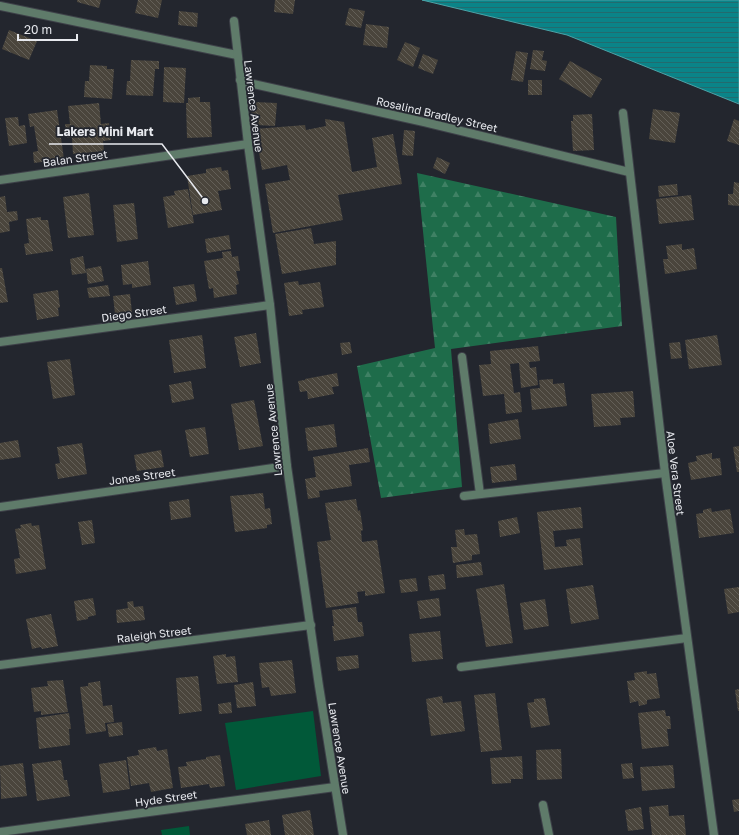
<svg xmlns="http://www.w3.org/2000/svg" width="739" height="835" font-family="'Golos Text',sans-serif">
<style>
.green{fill:#015939}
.forest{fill:url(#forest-firs)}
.water{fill:url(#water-rules);stroke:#4ca2a7}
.building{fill:url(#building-back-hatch)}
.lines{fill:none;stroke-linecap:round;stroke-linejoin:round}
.minor-casing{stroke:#3e4149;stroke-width:10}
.minor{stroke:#5f7b6a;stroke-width:8}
.labels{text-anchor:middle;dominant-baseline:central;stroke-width:3.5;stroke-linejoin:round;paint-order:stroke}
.street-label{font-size:11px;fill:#e7e9ee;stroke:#23262e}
.leader{fill:none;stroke:#e7e9ee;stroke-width:1.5}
.callout-dot{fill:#e7e9ee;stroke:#23262e;stroke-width:1.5}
.callout-label{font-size:12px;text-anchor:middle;font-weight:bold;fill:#e7e9ee;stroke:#23262e;stroke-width:3.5;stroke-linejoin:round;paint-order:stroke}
</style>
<defs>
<pattern id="forest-firs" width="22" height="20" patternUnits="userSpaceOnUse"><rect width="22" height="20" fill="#1e6c4a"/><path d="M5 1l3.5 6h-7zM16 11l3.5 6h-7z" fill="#3f8164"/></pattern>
<pattern id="water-rules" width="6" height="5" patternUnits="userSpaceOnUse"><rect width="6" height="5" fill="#0a8488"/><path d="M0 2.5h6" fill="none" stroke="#226b6e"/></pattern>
<pattern id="building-back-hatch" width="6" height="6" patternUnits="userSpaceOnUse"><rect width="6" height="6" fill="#4a453c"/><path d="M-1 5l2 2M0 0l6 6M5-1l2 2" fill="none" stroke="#646058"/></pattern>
</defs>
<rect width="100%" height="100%" fill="#23262e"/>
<!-- green -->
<g class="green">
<polygon points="313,711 321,776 236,790 225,723"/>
<polygon points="189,826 190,835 162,835 161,830"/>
</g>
<!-- forest -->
<polygon class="forest" points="417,173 616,217 622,326 451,349 462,487 381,498 357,366 435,348"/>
<!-- water -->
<polygon class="water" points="422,0 739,0 739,104 567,35"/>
<!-- building -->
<g class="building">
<polygon points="77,0 101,0 99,8 77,2"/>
<polygon points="138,0 162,0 158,18 135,13"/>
<polygon points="275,0 295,0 293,14 274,12"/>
<polygon points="349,8 365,11 361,28 345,25"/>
<polygon points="179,11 198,13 197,27 178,25"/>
<polygon points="366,24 389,27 387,48 363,45"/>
<polygon points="9,30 37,41 29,60 2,49"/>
<polygon points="405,42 420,48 413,67 397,60"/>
<polygon points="533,50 544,51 542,60 547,61 545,71 530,69"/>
<polygon points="516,51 528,53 523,82 511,80"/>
<polygon points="423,54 438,60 433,74 418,68"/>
<polygon points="131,60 159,61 159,69 155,69 153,96 126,95 127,81 130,81"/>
<polygon points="570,61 602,79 591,98 559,79"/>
<polygon points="90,65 107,66 107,69 114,69 112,99 84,97 85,81 89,81"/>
<polygon points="164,67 186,68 184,103 163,102"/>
<rect x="528" y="80" width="14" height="15"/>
<polygon points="200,97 200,102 210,102 212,137 187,138 186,103 188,103 188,98"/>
<polygon points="252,102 277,103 275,126 256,125 256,118 251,118"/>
<polygon points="99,103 101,124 109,123 111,140 103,141 104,151 73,154 72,138 67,138 65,124 70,124 68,106"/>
<polygon points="653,109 680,113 675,143 649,139"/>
<polygon points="57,110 64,159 34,163 33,152 38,151 34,126 30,127 28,114"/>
<polygon points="592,114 594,150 573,151 571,121 573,121 573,115"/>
<polygon points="18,117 19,126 25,125 27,143 9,146 5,118"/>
<polygon points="325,119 344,122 352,172 377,167 372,138 393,134 402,184 338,195 343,220 273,233 265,184 290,180 287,165 262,170 255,129 305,125 306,130 326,126"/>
<polygon points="734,119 739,121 739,145 727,141"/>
<polygon points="404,130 415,131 413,156 402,155"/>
<polygon points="437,157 450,163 445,174 433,168"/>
<polygon points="221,167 222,171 228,170 231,189 218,191 222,210 193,215 187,176 206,173 206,169"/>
<polygon points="734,182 739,183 739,206 728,205 728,194 733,194"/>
<polygon points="677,184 678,195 659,197 658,186"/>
<polygon points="188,189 194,223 168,228 163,197 175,195 174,191"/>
<polygon points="89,193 94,235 68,238 63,197"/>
<polygon points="691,195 694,220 659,224 656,199"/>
<polygon points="5,196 7,212 17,211 18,220 9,222 10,231 0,233 0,197"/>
<polygon points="134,203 138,239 117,242 113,205"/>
<polygon points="41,217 41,220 48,220 53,251 26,255 24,244 29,243 26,219"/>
<polygon points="311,228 314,244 336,241 336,265 282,274 275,234"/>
<polygon points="229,235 231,249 207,253 205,239"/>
<polygon points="682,244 682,250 694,248 697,269 665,274 663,259 668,259 666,246"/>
<polygon points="231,251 232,257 238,256 240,271 236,271 239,284 236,285 237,294 214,298 213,288 209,289 204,261 223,258 222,252"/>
<polygon points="83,256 86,273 72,275 70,259"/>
<polygon points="148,261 151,285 132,288 132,284 123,285 121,265"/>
<polygon points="101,266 104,281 88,284 86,269"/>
<polygon points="0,268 2,268 8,302 0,303"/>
<polygon points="298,281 299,285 320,282 324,307 302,310 303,314 289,316 284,283"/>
<polygon points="194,284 197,301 176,305 173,287"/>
<polygon points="108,285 110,296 89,298 87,288"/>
<polygon points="58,290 60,307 58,308 59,316 37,320 33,294"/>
<polygon points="130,294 132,313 115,314 113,296"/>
<polygon points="256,333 261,363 240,367 234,337"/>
<polygon points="202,335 206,368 174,373 169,340"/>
<polygon points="717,335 722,365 689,369 685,340"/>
<polygon points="350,342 352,353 342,355 340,343"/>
<polygon points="680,342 682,358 671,359 669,343"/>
<polygon points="538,346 540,361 529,362 530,368 536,367 538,385 521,388 519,363 510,364 514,393 520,392 522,412 506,414 504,394 483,396 479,365 491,364 490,351"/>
<polygon points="70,359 75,395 53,399 47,362"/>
<polygon points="337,373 339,386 332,387 334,394 308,399 307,391 300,392 298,381 305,380 305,379"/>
<polygon points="553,379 553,384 564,383 567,406 532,410 530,389 540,388 539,380"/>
<polygon points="191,381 194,399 172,403 169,385"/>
<polygon points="633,391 635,417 620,418 621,425 594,427 591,394"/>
<polygon points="254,400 263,446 239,450 231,404"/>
<polygon points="518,419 521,439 490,444 488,424"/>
<polygon points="334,424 337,447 308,451 305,428"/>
<polygon points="205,427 209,454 190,457 185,430"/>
<polygon points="18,440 21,457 0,460 0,443"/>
<polygon points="82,443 87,474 58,479 55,464 60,463 57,447"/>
<polygon points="739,446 739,472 737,472 733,447"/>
<polygon points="368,448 370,462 349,465 352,486 319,491 320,497 308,499 305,479 316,477 313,457"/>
<polygon points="161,450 164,467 137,471 134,455"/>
<polygon points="712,453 712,459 720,458 722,475 691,480 688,463 697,461 696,456"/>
<polygon points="515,464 517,480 492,483 490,467"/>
<polygon points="263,493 265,509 270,508 272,524 267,525 267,528 235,532 230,496"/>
<polygon points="189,499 191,517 171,520 169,502"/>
<polygon points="356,499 358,511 360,510 363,530 361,531 362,542 377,540 385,593 365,596 365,591 357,592 359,603 326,608 317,542 331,540 325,503"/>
<polygon points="581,507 583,528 553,531 555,547 567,546 566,540 580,538 583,565 544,570 537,512"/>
<polygon points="711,508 712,512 730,509 734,533 699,538 696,514 703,513 703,510"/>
<polygon points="517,517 520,533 500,537 498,521"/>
<polygon points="92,520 95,543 82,545 78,522"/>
<polygon points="31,523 32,526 39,525 46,569 16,574 14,559 20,558 15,529 21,528 20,525"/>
<polygon points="464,529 465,535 477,534 480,554 472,555 472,560 453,563 451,547 457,547 455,530"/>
<polygon points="481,562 483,575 457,578 456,565"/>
<polygon points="444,574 446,589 430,591 428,576"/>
<polygon points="416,578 418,591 401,593 399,580"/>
<polygon points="504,584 513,643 486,647 476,589"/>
<polygon points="593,585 599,619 571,624 566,589"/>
<polygon points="739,587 739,612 728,614 724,589"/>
<polygon points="93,598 96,615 88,617 88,619 77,621 74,601"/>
<polygon points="439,598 441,616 420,619 417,601"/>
<polygon points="545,599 549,626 524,630 520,603"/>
<polygon points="133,601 134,607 143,606 145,620 117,623 116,610 128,608 127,602"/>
<polygon points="356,607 358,622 362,622 364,636 334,641 332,626 334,626 332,610"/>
<polygon points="51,614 58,646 42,649 41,647 32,649 26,619"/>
<polygon points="440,631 443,659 412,662 409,634"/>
<polygon points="226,654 226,657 235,656 238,682 217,684 213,656"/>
<polygon points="358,655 359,668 338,671 336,657"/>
<polygon points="292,660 296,693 271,696 269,687 262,688 259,663"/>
<polygon points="647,671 647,674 656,673 660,698 647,700 647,704 639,706 638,701 630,703 627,681 635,680 634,673"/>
<polygon points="198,676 202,711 179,714 176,678"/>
<polygon points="63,680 68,712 41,715 41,711 34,712 31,688 48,686 47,681"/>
<polygon points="100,681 103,706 112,705 114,722 105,723 106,731 86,734 80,687 88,686 88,683"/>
<polygon points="253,682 256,706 237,708 234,685"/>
<polygon points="739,689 739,711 738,711 735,690"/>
<polygon points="495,693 502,750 481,752 474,695"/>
<polygon points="442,696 443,703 461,701 465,731 431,736 426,699"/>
<polygon points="545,698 550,725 531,728 527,703 534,702 534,699"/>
<polygon points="231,702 232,713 219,714 218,704"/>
<polygon points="665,710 666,716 670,716 671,729 667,729 669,746 642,749 638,713"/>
<polygon points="69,713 71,729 69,729 70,745 39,749 36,718"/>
<polygon points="122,722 123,735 109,737 107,724"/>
<polygon points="156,747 157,751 167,749 173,788 151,792 149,783 131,786 127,757 139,755 138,750"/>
<polygon points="561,749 562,779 537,780 536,750"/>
<polygon points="220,755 225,786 210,788 209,784 181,788 178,767 187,766 186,762 206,759 206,757"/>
<polygon points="522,756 523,779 511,779 511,783 492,784 490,758"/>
<polygon points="61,760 64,780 67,780 70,796 37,801 32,764"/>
<polygon points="126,760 130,789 103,793 99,764"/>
<polygon points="23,763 27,796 1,799 0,766"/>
<polygon points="632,763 634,778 623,779 621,764"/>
<polygon points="673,765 675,788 642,791 640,767"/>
<polygon points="739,799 739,811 734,812 732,800"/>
<polygon points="668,805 669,816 684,815 686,835 652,835 649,807"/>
<polygon points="641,807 644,829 628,831 625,810"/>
<polygon points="310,810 314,835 285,835 282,815"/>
<polygon points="269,820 271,835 247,835 245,824"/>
</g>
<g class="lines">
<defs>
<g id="minor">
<polyline points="0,6 237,55"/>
<polyline points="234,21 248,144 270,305 287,466 319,686 343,835"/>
<polyline points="240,80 253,84 424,122 629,172"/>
<polyline points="623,113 665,473 714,835"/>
<polyline points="0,180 248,144"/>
<polyline points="0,342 270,305"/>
<polyline points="462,357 480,494"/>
<polyline points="464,496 665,473"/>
<polyline points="0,507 287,466"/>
<polyline points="0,665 311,625"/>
<polyline points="461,667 687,638"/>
<polyline points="543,805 549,835"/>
<polyline points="0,832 335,787"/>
</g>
</defs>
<!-- minor casing -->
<use href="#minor" class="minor-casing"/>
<!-- minor -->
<use href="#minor" class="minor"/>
</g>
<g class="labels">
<!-- street labels -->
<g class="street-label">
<text transform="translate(254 106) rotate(83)">Lawrence Avenue</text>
<text transform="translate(437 114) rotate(13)">Rosalind Bradley Street</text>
<text transform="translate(75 158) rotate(-8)">Balan Street</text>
<text transform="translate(134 313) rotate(-8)">Diego Street</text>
<text transform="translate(273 430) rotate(-96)">Lawrence Avenue</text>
<text transform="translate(676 473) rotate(83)">Aloe Vera Street</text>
<text transform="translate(142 476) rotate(-8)">Jones Street</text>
<text transform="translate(154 634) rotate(-7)">Raleigh Street</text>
<text transform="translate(340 748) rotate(81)">Lawrence Avenue</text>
<text transform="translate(166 798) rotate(-8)">Hyde Street</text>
</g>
</g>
<!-- callouts -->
<path class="leader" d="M205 201L162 144H49"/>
<circle class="callout-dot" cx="205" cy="201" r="4"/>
<g class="callout-label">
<text x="105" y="136">Lakers Mini Mart</text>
</g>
<!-- scale -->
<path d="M18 34v6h59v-6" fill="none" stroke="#e7e9ee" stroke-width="2"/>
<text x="24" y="34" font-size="12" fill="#e7e9ee" stroke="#23262e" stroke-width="3" paint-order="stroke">20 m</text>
</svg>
